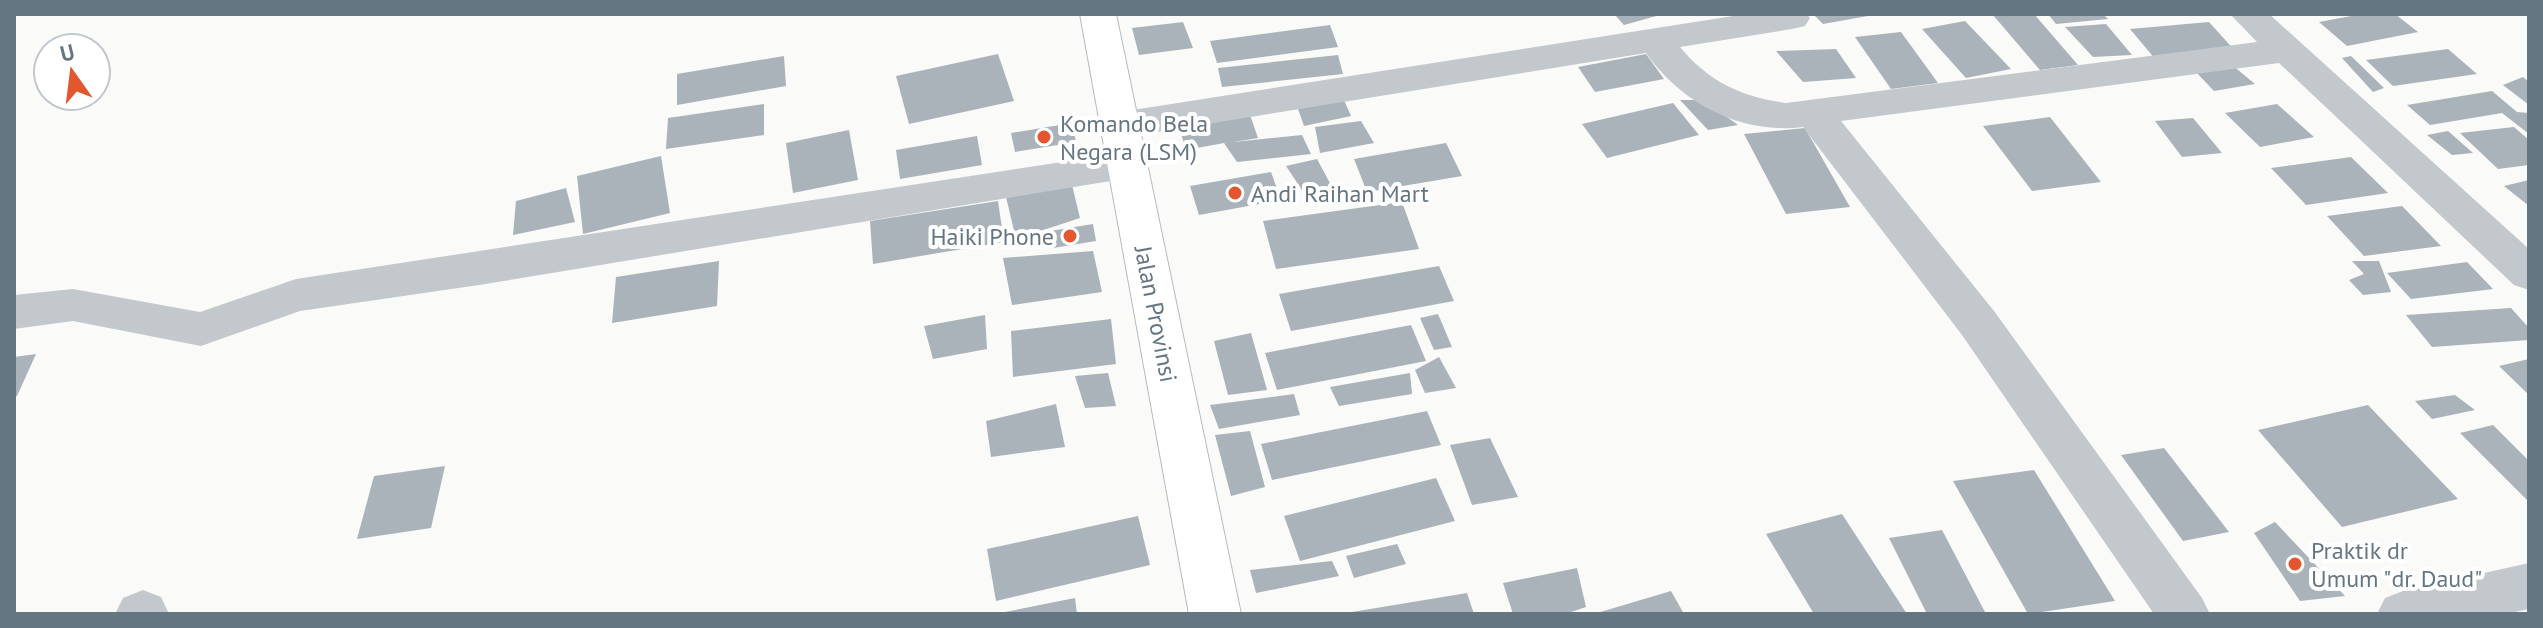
<svg xmlns="http://www.w3.org/2000/svg" width="2543" height="628" font-family="'PT Sans',sans-serif">
<style>
.building{fill:#aab3b9}
.lines{fill:none;stroke-linecap:round;stroke-linejoin:round}
.major-casing{stroke:#b5babe;stroke-width:2}
.minor{fill:#c3c8cc;fill-rule:evenodd}
.major{fill:#fff;fill-rule:evenodd}
.poi-dot{fill:#e4572e;stroke:#fff;stroke-width:3}
.labels{text-anchor:middle;dominant-baseline:central;stroke-width:8;stroke-linejoin:round;paint-order:stroke}
.poi-label{font-size:24px;fill:#657683;stroke:#fff;text-anchor:start}
.street-label{font-size:24px;fill:#657683;stroke:#fff}
</style>
<rect width="100%" height="100%" fill="#fafaf8"/>
<!-- building -->
<g class="building">
<polygon points="1614,14 1660,14 1660,15 1624,25"/>
<polygon points="1813,14 1868,14 1868,16 1823,24"/>
<polygon points="2000,14 2034,14 2078,65 2040,70 1993,15"/>
<polygon points="2048,14 2103,14 2108,19 2056,24"/>
<polygon points="2362,14 2395,14 2418,32 2347,46 2319,22"/>
<polygon points="1965,21 2011,69 1966,78 1922,29"/>
<polygon points="1183,22 1193,48 1139,55 1132,28"/>
<polygon points="2209,22 2237,53 2156,60 2130,29"/>
<polygon points="2106,24 2132,55 2093,57 2065,27"/>
<polygon points="1330,25 1338,47 1217,63 1210,41"/>
<polygon points="1901,32 1938,83 1891,89 1855,37"/>
<polygon points="1836,49 1856,78 1803,82 1776,51"/>
<polygon points="2448,49 2477,74 2393,86 2366,60"/>
<polygon points="998,54 1014,101 909,124 896,76"/>
<polygon points="1646,54 1664,79 1595,92 1578,67"/>
<polygon points="1338,55 1343,74 1222,87 1218,68"/>
<polygon points="784,56 786,86 677,105 677,74"/>
<polygon points="2351,56 2384,88 2373,92 2342,58"/>
<polygon points="2232,65 2255,84 2214,91 2195,71"/>
<polygon points="2523,77 2529,82 2529,105 2503,85"/>
<polygon points="2492,91 2517,112 2529,113 2529,134 2502,113 2430,125 2407,105"/>
<polygon points="1343,98 1351,116 1304,126 1298,109"/>
<polygon points="1680,100 1703,100 1738,125 1708,130"/>
<polygon points="1673,103 1699,135 1607,158 1582,124"/>
<polygon points="764,104 764,135 666,149 668,118"/>
<polygon points="2277,104 2314,137 2260,147 2225,113"/>
<polygon points="1249,112 1258,138 1234,142 1302,135 1311,154 1237,162 1224,143 1186,150 1178,124"/>
<polygon points="2050,117 2101,182 2032,191 1983,126"/>
<polygon points="2193,118 2222,153 2182,157 2155,121"/>
<polygon points="1361,121 1374,143 1320,153 1315,127"/>
<polygon points="1072,123 1076,142 1015,152 1011,133"/>
<polygon points="2514,127 2529,140 2529,165 2498,169 2460,133"/>
<polygon points="1805,128 1850,207 1786,214 1744,134"/>
<polygon points="849,130 858,180 793,193 786,143"/>
<polygon points="2448,131 2473,153 2452,155 2427,135"/>
<polygon points="977,136 982,165 900,179 896,150"/>
<polygon points="1446,143 1462,176 1367,192 1354,159"/>
<polygon points="661,156 670,213 583,234 577,176"/>
<polygon points="2351,157 2388,193 2306,205 2271,168"/>
<polygon points="1317,159 1332,187 1304,193 1286,166"/>
<polygon points="1271,172 1281,200 1199,215 1190,186"/>
<polygon points="2529,180 2529,206 2504,186"/>
<polygon points="1072,185 1080,218 1016,239 1006,197"/>
<polygon points="566,188 575,222 513,235 516,201"/>
<polygon points="998,201 1004,242 873,264 870,221"/>
<polygon points="1402,202 1419,249 1276,269 1263,221"/>
<polygon points="2402,206 2441,246 2364,256 2327,216"/>
<polygon points="1093,224 1096,241 1047,249 1044,232"/>
<polygon points="1093,251 1102,292 1012,305 1003,258"/>
<polygon points="719,261 717,306 612,323 616,277"/>
<polygon points="2352,261 2379,261 2391,292 2363,295 2349,280 2364,274"/>
<polygon points="2467,262 2493,289 2411,299 2387,273"/>
<polygon points="1439,266 1454,301 1291,331 1279,294"/>
<polygon points="2511,308 2529,328 2529,340 2432,347 2406,315"/>
<polygon points="1438,314 1452,347 1434,350 1420,318"/>
<polygon points="985,315 987,349 933,359 924,326"/>
<polygon points="1111,319 1116,364 1013,377 1011,331"/>
<polygon points="1411,325 1426,361 1277,390 1265,353"/>
<polygon points="1251,333 1267,390 1228,395 1214,341"/>
<polygon points="36,354 17,396 14,397 14,357"/>
<polygon points="1439,357 1456,388 1425,393 1415,370"/>
<polygon points="2529,359 2529,395 2499,366"/>
<polygon points="1108,373 1116,406 1085,408 1075,376"/>
<polygon points="1410,373 1412,394 1339,406 1330,387"/>
<polygon points="1294,394 1300,415 1219,429 1210,405"/>
<polygon points="2455,395 2475,410 2432,419 2415,401"/>
<polygon points="1056,404 1065,447 991,457 986,421"/>
<polygon points="2368,405 2458,499 2342,527 2258,430"/>
<polygon points="1427,411 1441,445 1272,480 1261,444"/>
<polygon points="2493,425 2529,461 2529,502 2460,433"/>
<polygon points="1250,431 1265,487 1231,496 1215,435"/>
<polygon points="1490,438 1518,497 1472,505 1450,445"/>
<polygon points="2164,448 2229,532 2183,541 2121,455"/>
<polygon points="445,466 431,528 357,539 374,476"/>
<polygon points="2034,470 2115,601 2028,614 1953,481"/>
<polygon points="1436,478 1455,521 1300,561 1284,516"/>
<polygon points="1842,514 1907,614 1814,614 1766,534"/>
<polygon points="1138,516 1150,565 996,601 987,549"/>
<polygon points="2275,522 2345,596 2300,601 2254,533"/>
<polygon points="1942,530 1986,614 1927,614 1889,538"/>
<polygon points="1397,544 1406,564 1354,578 1346,556"/>
<polygon points="1332,561 1339,576 1256,593 1250,570"/>
<polygon points="1577,568 1586,607 1565,614 1513,614 1503,583"/>
<polygon points="1671,591 1684,614 1598,614 1597,613"/>
<polygon points="1467,593 1474,614 1352,614 1352,612"/>
<polygon points="1075,598 1077,614 1000,614 1000,613"/>
</g>
<g class="lines">
<defs>
<polygon id="major" points="1080,14 1116,14 1241,614 1189,614"/>
</defs>
<!-- major casing -->
<use href="#major" class="major-casing"/>
<!-- minor -->
<g class="minor">
<path d="M1746,14H1807L1810,18L1805,26L1792,29L1680,47C1709,82 1742,97 1786,103L2257,42L2230,14H2269L2529,249V290L2514,285L2279,63L1841,121L1994,311L2202,598L2210,614H2154L1962,335L1803,127C1741,135 1681,103 1646,53L1120,138L1106,134L1101,125L1106,116L1120,112Z"/>
<polygon points="1127,152 1141,156 1147,166 1141,176 479,285 300,311 201,346 73,321 14,329 14,295 73,289 200,312 296,279"/>
<polygon points="2529,563 2529,609 2505,614 2377,614 2385,598 2403,591"/>
<polygon points="143,590 161,597 169,614 115,614 123,598"/>
</g>
<!-- major -->
<use href="#major" class="major"/>
</g>
<!-- markers -->
<g class="poi-dot">
<circle cx="1044" cy="137" r="8"/>
<circle cx="1235" cy="193" r="8"/>
<circle cx="1070" cy="236" r="8"/>
<circle cx="2295" cy="564" r="8"/>
</g>
<g class="labels">
<!-- poi labels -->
<g class="poi-label">
<text x="1060" y="123">Komando Bela<tspan x="1060" dy="28">Negara (LSM)</tspan></text>
<text x="1251" y="193">Andi Raihan Mart</text>
<text x="1054" y="236" text-anchor="end">Haiki Phone</text>
<text x="2311" y="550">Praktik dr<tspan x="2311" dy="28">Umum "dr. Daud"</tspan></text>
</g>
<!-- street labels -->
<g class="street-label">
<text transform="translate(1156 314) rotate(79)">Jalan Provinsi</text>
</g>
</g>
<!-- border -->
<rect width="2543" height="628" fill="none" stroke="#657683" stroke-width="32"/>
<!-- north arrow -->
<g transform="translate(72 72) rotate(346)"><circle r="38" fill="#ffffff" stroke="#c1c8cd" stroke-width="2"/>
<path d="M0-6L14 30L0 20L-14 30Z" fill="#e4572e"/>
<text y="-12" font-size="22" font-weight="bold" text-anchor="middle" fill="#657683">U</text>
</g>
</svg>
